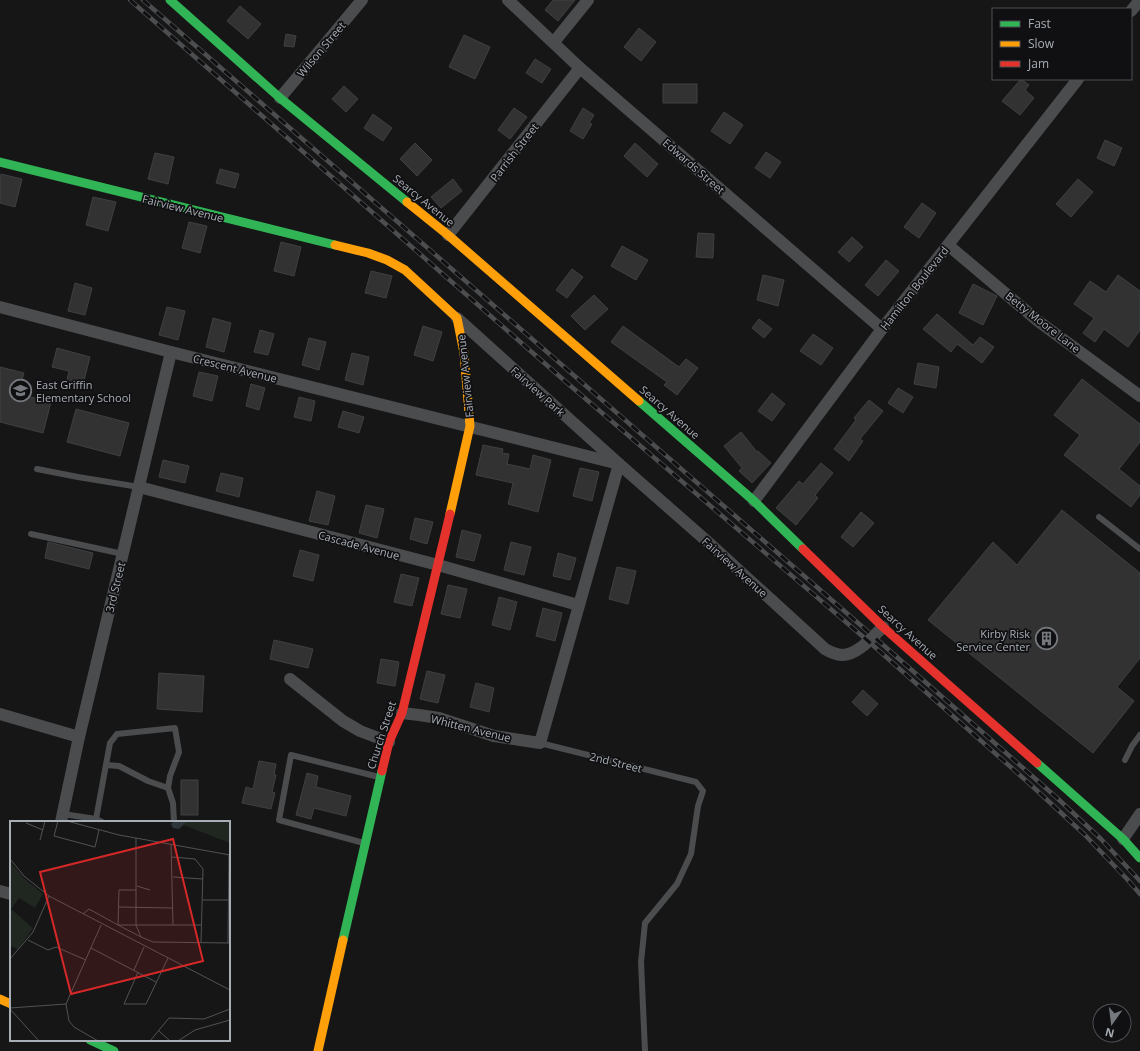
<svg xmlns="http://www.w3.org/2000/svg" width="1140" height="1051" font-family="'Open Sans',sans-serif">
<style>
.building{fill:#323233;stroke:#3e4042}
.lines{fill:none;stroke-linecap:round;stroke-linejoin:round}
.lane{stroke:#4a4c4e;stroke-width:6}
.street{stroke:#4a4c4e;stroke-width:12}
.fast{stroke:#30b455;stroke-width:9}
.slow{stroke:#ff9f0a;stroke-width:9}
.jam{stroke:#e5322d;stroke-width:9}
.rail-casing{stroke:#4b4d4f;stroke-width:4.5}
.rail{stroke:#101012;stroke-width:3;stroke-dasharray:9;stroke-linecap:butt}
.labels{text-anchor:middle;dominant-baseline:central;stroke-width:3.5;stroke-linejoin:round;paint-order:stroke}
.street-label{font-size:11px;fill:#a8aeb5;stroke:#101012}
.poi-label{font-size:11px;fill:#a8aeb5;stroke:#101012;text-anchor:start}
.inset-road{fill:none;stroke:#505356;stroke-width:1}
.view{fill:#d62828;fill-opacity:0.15;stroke:#d62828;stroke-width:2}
.inset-edge{fill:none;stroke:#a8aeb5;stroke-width:2}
</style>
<rect width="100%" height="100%" fill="#161616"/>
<!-- building -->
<g class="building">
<polygon points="553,0 575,0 558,21 545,10"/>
<polygon points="240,6 261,24 248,39 227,21"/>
<polygon points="639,28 656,42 641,61 624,47"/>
<polygon points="286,34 296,36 294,47 284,46"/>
<polygon points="464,35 490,47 475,79 449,67"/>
<polygon points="535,59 551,69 542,83 526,73"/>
<polygon points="1021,79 1029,85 1025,90 1034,98 1020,115 1002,101"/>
<rect x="663" y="84" width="34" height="19"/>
<polygon points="344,86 358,99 346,112 332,99"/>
<polygon points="514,108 527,117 510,139 498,130"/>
<polygon points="583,108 594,115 589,123 592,124 583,139 570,131"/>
<polygon points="724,112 743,125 730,144 711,131"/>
<polygon points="373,114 392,128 383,141 364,128"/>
<polygon points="1105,140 1122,148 1114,166 1097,158"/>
<polygon points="415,143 432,160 417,176 400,159"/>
<polygon points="635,143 658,164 647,177 624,156"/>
<polygon points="766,152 781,162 770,178 755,168"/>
<polygon points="155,153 174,157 168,184 148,179"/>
<polygon points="220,169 239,174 235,188 216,183"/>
<polygon points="1,174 22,179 15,207 0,203 0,180"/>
<polygon points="453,179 462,191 441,208 431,197"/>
<polygon points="1078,179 1093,192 1071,217 1056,204"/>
<polygon points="93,197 116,202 108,231 86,225"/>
<polygon points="922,203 936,213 919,238 904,227"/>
<polygon points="189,222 207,226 200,253 182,248"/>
<polygon points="698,233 714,234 713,258 696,257"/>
<polygon points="852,237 863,247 849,262 838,252"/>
<polygon points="281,242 301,247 294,276 274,271"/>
<polygon points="622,246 648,260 636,280 611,266"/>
<polygon points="886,260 899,271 878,296 865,285"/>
<polygon points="572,269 583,277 567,298 556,290"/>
<polygon points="371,271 392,276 386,298 365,293"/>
<polygon points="763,275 784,280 778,306 757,300"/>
<polygon points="1118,275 1140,291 1140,330 1128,347 1104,329 1095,342 1083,333 1094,318 1074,304 1090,281 1106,292"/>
<polygon points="75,283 92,288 85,315 68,311"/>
<polygon points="973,284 997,296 983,325 959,313"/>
<polygon points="594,295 608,309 585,330 571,316"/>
<polygon points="167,307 185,311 178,340 159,335"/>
<polygon points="937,314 973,345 980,337 994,347 982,363 957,344 951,352 923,329"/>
<polygon points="213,318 231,323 224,352 206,347"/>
<polygon points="759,319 772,329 764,338 752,328"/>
<polygon points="423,326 442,332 433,361 414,355"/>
<polygon points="623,326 679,367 686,359 698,368 677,395 664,385 667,382 611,342"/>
<polygon points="260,330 274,334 268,355 254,352"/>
<polygon points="813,334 833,348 821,365 800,351"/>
<polygon points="309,338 326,342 319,370 302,365"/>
<polygon points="57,348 90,357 82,388 66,384 69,371 52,367"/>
<polygon points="352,353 369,357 363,385 345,380"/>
<polygon points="918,363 939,367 936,388 914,384"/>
<polygon points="0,367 24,373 18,394 51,402 43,433 0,422"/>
<polygon points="199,372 218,376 212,401 193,396"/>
<polygon points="1082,379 1140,424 1140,442 1119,469 1140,486 1140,495 1131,507 1064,455 1080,435 1054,415"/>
<polygon points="251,384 265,388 259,410 246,406"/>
<polygon points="898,388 913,397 903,413 888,403"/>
<polygon points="772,393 785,404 772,421 758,411"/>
<polygon points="299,397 315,401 311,421 294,417"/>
<polygon points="869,400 883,411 860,439 863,441 849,461 834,449 856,420 854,418"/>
<polygon points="76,409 129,423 120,456 67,442"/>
<polygon points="343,411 364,417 359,433 338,427"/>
<polygon points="741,432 757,452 758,451 771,463 752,483 739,471 742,468 724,446"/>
<polygon points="483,445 503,449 502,453 509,454 507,464 530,469 533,455 551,460 538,512 508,504 513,483 476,475"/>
<polygon points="163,460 189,466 185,483 159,477"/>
<polygon points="821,463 833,473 815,495 818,498 796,525 776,508 799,481 803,484"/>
<polygon points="580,468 599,472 592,501 573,496"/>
<polygon points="221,473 243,478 239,497 216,491"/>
<polygon points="317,491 335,496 328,525 309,521"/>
<polygon points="366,505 384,509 377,538 359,533"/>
<polygon points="1062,510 1140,573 1140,658 1117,687 1134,701 1093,753 928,620 993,542 1017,565"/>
<polygon points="861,512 874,523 853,547 841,537"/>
<polygon points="415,518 433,522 427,544 410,539"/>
<polygon points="462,530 481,535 474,561 456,557"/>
<polygon points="48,542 93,553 89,569 45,558"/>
<polygon points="511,542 531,547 524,575 504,570"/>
<polygon points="300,550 319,555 313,581 293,576"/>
<polygon points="558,553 576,558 570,580 553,576"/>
<polygon points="617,567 636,571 628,604 609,599"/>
<polygon points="401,574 419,578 412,606 394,602"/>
<polygon points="448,585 467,589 460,618 441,614"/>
<polygon points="499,597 517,602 510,630 492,625"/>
<polygon points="543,608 562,613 555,641 536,636"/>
<polygon points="274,640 313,649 308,668 270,659"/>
<polygon points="381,659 399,662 395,686 377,683"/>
<polygon points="427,671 445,675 438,703 420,699"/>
<polygon points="159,673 204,676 202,712 157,709"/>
<polygon points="476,683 494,688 489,712 470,707"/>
<polygon points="863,690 878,704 867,716 852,702"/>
<polygon points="259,761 276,764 274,775 276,775 272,792 275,793 271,809 242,803 246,787 253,789"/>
<polygon points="307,773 318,776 316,787 351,796 346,816 314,808 311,819 296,815"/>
<rect x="181" y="780" width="17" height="35"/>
</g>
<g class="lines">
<!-- lane -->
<g class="lane">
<polyline points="37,469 78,477 139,487"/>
<polyline points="1099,517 1140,549"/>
<polyline points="31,534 123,554"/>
<polyline points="540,743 696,782 703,791 698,806 691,854 677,884 645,923 641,962 645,1051"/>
<polyline points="1125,760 1132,746 1140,735"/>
<polyline points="106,765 119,766 148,781 168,788"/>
<polyline points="63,814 96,819 102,822"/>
<polyline points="96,819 110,743 117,734 175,728 179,752 170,776 168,788 173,803 174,822"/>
<polyline points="364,843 279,820 291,755 379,777"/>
</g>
<!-- street -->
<g class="street">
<polyline points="508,0 580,68 882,329"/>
<polyline points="1131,11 1140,0"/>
<polyline points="554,42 588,0"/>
<polyline points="280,98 362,0"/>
<polyline points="448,235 580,68"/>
<polyline points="948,245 1038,321 1140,396"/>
<path d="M0,307L171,352L619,464L709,543L825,649C830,652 837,655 843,655C859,654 872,637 883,627"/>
<polyline points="139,487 438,565 578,605"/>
<polyline points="754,501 882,329 1078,79"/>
<polyline points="290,679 343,721 360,731 389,742"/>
<polyline points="402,713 419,715 439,718 494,736 540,743 619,464 457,318"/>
<polyline points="0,714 79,737"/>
<polyline points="61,822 79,737 171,352"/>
<polyline points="1123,839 1140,814"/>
<polyline points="0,891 11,894"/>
</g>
<!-- fast -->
<g class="fast">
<polyline points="170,0 280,98 407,202"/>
<polyline points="0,162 335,245"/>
<polyline points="639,401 754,501 803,549"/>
<polyline points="1037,763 1123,839 1140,858"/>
<polyline points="343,940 382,771"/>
<polyline points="90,1040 114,1051"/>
</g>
<!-- slow -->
<g class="slow">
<polyline points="407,202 448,235 639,401"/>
<polyline points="335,245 368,253 387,260 405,270 457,318 464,353 470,426 450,514"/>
<polyline points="0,999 11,1004"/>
<polyline points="318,1051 343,940"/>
</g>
<!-- jam -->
<g class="jam">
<polyline points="803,549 883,627 1037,763"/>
<polyline points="382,771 389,742 402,713 450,514"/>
</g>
<defs>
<g id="rail">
<polyline points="130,0 566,382 868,641 1031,785 1085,835 1126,878 1140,894"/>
<polyline points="143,0 873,636 1056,797 1101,839 1140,881"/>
</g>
</defs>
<!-- rail casing -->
<use href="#rail" class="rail-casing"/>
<!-- rail -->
<use href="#rail" class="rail"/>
</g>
<!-- icons -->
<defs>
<symbol id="school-ring" viewBox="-11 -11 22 22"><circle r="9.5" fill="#101012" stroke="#75797d" stroke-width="1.5"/><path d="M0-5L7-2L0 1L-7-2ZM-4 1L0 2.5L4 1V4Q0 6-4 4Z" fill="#75797d"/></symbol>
<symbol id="building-ring" viewBox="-11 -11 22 22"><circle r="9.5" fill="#101012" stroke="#75797d" stroke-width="1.5"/><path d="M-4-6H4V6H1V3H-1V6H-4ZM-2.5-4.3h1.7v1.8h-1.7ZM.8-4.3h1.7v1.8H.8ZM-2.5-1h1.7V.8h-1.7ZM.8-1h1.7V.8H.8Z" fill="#75797d"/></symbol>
</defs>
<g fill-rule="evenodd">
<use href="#school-ring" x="8" y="378" width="25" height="25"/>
<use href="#building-ring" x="1034" y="626" width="25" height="25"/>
</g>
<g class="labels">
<!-- street labels -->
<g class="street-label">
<text transform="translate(321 49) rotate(-50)">Wilson Street</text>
<text transform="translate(514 152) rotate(-52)">Parrish Street</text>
<text transform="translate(694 166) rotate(41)">Edwards Street</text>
<text transform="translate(424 200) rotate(39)">Searcy Avenue</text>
<text transform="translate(183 208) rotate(14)">Fairview Avenue</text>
<text transform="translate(914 288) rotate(-52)">Hamilton Boulevard</text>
<text transform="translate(1043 322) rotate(38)">Betty Moore Lane</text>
<text transform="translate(235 368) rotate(14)">Crescent Avenue</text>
<text transform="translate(465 376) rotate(-96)">Fairview Avenue</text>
<text transform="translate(538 391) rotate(42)">Fairview Park</text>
<text transform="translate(670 412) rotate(41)">Searcy Avenue</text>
<text transform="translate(359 545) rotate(15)">Cascade Avenue</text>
<text transform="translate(735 567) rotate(42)">Fairview Avenue</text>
<text transform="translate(115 587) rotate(-76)">3rd Street</text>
<text transform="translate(908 632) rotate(42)">Searcy Avenue</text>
<text transform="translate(471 728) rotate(14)">Whitten Avenue</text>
<text transform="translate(381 735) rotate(-72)">Church Street</text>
<text transform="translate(616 762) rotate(14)">2nd Street</text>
</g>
<!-- poi labels -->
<g class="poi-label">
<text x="36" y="384">East Griffin<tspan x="36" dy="13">Elementary School</tspan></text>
<text x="1030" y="633" text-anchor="end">Kirby Risk<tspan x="1030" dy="13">Service Center</tspan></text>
</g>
</g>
<!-- overview -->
<g transform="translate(10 821)">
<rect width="220" height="220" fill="#161616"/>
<path d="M163,0H220V22ZM0,41L15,58L33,73L25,87L9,77L1,88L23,107L8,128L0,125Z" fill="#202620"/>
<path d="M164,0H177L169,8L163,7L161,3Z" fill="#2e363a"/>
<path class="inset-road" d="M48,0L44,15L85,26L89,9M57,0L109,14L220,34M16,2L33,9M126,17V104L131,116L143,121L220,122M30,19L35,0M161,23L163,104M162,36L185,38L193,48L191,121M0,38L14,55L39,75L220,169M163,56L193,58M127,65L140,69M126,69H109L108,104L131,116M193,79H220M109,86L163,87M73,93L79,88L108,104H192M18,119L38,129L46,126L76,139M218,122L219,34M81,127L146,161M0,138L23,111L39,75M124,149L134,126M128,151L114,183H136L158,137M56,183L59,200L64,206L88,220M0,187L56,183L91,104M0,188L29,220M148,209L160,220M140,220L159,197L194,198L220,188M168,220L185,209L220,199"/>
<path class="view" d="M163,18L193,140L61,173L30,51Z"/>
<rect width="220" height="220" class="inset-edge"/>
</g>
<!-- legend -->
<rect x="992" y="8" width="140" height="72" fill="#101012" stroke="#4d4f53"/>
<rect x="1000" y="21" width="20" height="6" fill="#30b455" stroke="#4d4f53"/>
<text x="1028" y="28" font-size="12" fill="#a8aeb5">Fast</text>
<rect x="1000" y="41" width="20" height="6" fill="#ff9f0a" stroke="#4d4f53"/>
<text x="1028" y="48" font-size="12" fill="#a8aeb5">Slow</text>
<rect x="1000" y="61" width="20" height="6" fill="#e5322d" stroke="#4d4f53"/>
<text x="1028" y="68" font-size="12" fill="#a8aeb5">Jam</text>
<!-- north arrow -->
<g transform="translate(1112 1023) rotate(194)"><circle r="19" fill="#101012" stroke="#4d4f53"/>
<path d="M0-3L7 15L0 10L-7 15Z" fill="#75797d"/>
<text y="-6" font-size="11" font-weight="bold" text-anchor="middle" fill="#a8aeb5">N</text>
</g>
</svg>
